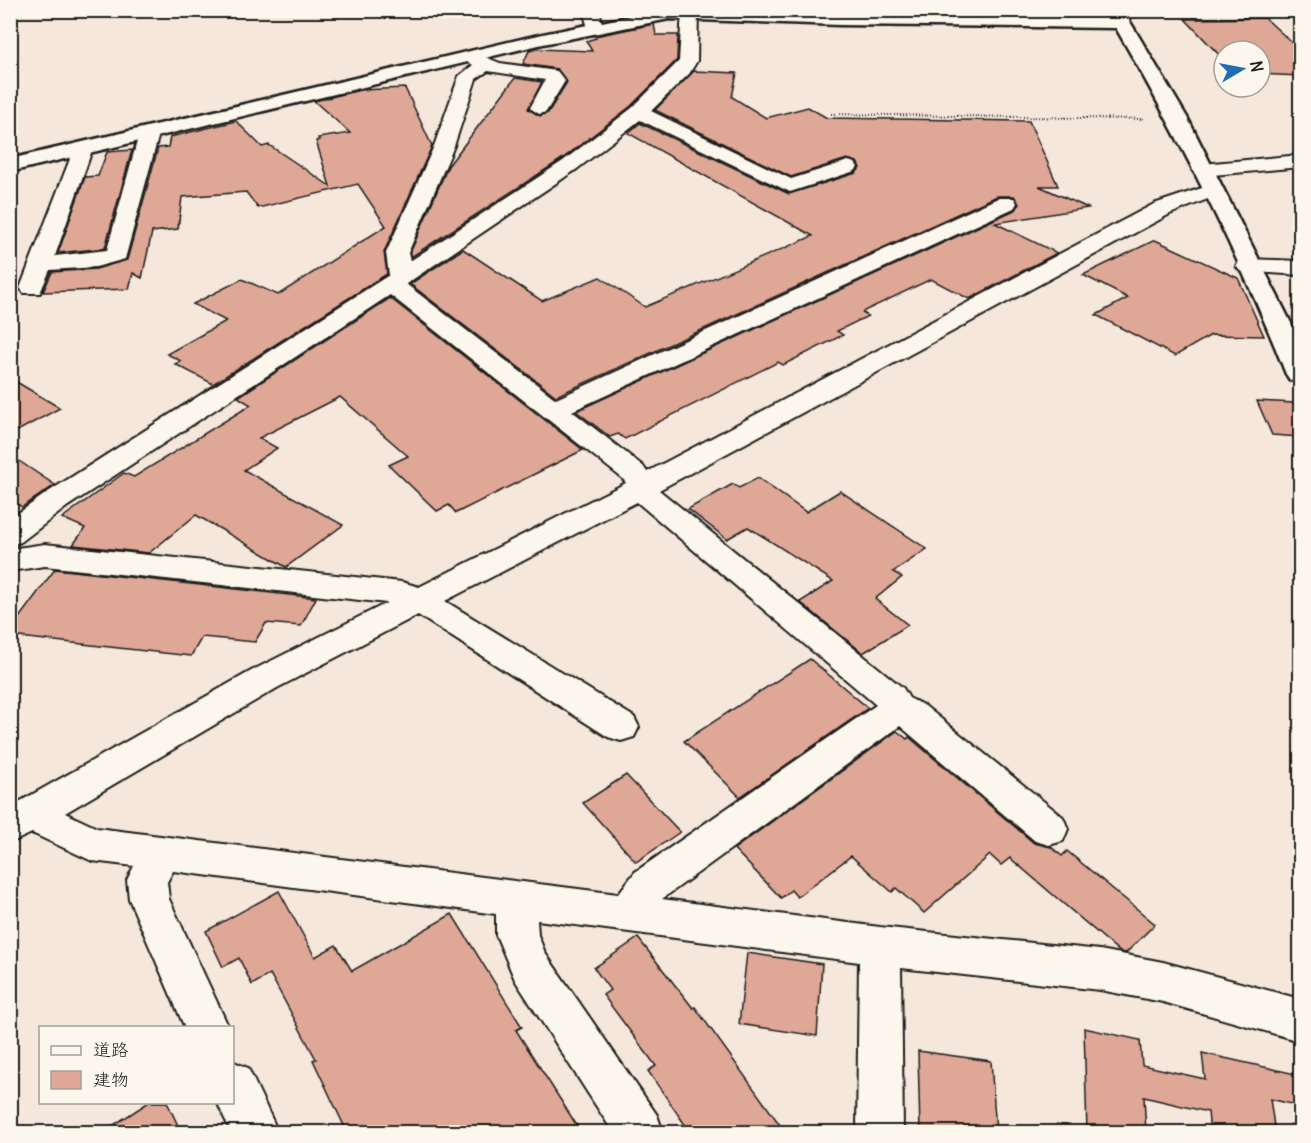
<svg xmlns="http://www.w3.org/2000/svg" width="1311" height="1143" font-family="Delius,'Klee One',sans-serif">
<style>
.building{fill:#dea796;stroke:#1c1c1c;stroke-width:1.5}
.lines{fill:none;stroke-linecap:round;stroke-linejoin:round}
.minor-casing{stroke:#1c1c1c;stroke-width:4}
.tertiary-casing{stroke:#1c1c1c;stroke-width:5}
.path{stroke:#1c1c1c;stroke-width:2;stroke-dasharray:1 2;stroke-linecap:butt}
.minor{fill:#fbf7ec;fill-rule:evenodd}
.tertiary{fill:#fbf7ec;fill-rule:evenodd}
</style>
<rect width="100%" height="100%" fill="#f5e7db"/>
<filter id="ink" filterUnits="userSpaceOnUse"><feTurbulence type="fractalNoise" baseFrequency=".0167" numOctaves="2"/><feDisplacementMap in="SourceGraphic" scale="12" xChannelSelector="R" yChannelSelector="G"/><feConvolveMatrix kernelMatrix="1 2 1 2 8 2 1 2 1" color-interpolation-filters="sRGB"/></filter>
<g filter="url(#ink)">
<!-- building -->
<g class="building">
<polygon points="1265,18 1300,50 1300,76 1260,74 1260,51 1224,51 1224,60 1185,19"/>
<polygon points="654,24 656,35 678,35 677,60 631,106 562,159 411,257 410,253 448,166 515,78 542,82 528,109 540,116 548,113 567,82 557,69 523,64 529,51 537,49 592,51 586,41 596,38 595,36"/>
<polygon points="694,71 737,73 732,97 766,118 808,107 827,118 1029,121 1058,186 1039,186 1088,208 995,223 1057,253 969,299 931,279 862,312 868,316 837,331 843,335 783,365 778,362 625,439 618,434 610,437 576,411 1015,210 1019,204 1014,196 997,196 556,396 410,284 463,249 542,301 600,277 645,307 813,236 628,133 640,123 789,194 856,173 860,168 857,162 847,159 791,177 655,110"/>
<polygon points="405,88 432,146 384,252 387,274 213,384 175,364 181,361 167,354 226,321 193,304 242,279 278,295 386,226 358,184 258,208 246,192 182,197 178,229 152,232 142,278 133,273 129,289 43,292 52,272 96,269 127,260 158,148 168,147 170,137 236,121 262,147 269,145 330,186 316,141 319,140 318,138 350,133 314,101 360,90"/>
<polygon points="132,150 105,248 58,253 85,177 98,176 107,152"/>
<polygon points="1155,240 1238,278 1264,336 1211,335 1175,356 1096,315 1128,298 1083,275"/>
<polygon points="390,298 583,450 456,513 449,505 437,511 389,465 408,456 340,397 259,438 277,448 244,470 343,525 286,567 196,515 149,553 73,545 85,528 62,518 124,473 134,477 251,405 238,397"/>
<polygon points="10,378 60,408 10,435"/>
<polygon points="1257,401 1294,403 1300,416 1300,437 1272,435"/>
<polygon points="10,455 55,485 22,507 10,499"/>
<polygon points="758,478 806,512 840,491 927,549 893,572 902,577 875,599 908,625 863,653 800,602 833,581 748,527 727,539 688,509 733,484 739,488"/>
<polygon points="55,569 316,598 301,626 266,623 255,642 202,637 191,656 10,636 10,630"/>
<polygon points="810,659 868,708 740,797 684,741"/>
<polygon points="897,731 907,739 909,737 1034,843 1051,847 1062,856 1067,851 1155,924 1126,953 1120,952 1010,858 1001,865 990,855 924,913 896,888 892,892 851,856 797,897 791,890 781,898 734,849"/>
<polygon points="626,775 680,832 636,862 583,803"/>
<polygon points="279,891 315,957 336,945 352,971 452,914 522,1027 516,1030 581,1132 347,1132 313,1060 316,1059 270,974 252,985 239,958 223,967 206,931"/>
<polygon points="638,938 693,1008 695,1007 785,1132 690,1132 648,1071 656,1066 603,995 610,990 594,968"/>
<polygon points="747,953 822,964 817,1036 739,1024"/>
<polygon points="1084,1028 1140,1040 1142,1065 1205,1079 1202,1053 1300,1075 1300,1106 1270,1099 1275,1132 1210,1132 1208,1112 1144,1097 1146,1132 1087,1132"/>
<polygon points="918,1051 991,1061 996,1132 920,1132"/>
<polygon points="149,1102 167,1102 181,1132 103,1132"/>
</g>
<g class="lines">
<defs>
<g id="minor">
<polygon points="583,10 599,10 603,28 601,32 589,32"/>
<path d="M682,10H698L697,61L689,74L651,111L791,179L848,161L855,163L858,167L855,171L790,192L640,120L577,169L406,284L556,399L998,198H1014L1017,203L1014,208L572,411L643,466L647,472L1154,204L1211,185L1218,187L1222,191L1218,195L1170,214L659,490L903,688L909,698L925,706L1063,817L1068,829L1063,841L1049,845L1035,841L900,726L662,899L880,927L1100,950L1163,962L1300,999V1041L1163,1002L1100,990L901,968L903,1132H857L859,962L537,920L538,935L545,953L657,1115L663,1132H613L515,980L496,935V914L173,871L167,882L169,899L229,1028H185L129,899L127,880L134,866L92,861L32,833L10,843V807L253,670L387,603L45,566L10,571V549L45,544L402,582L419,587L626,483L622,478L390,295L68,506L21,542L10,545V519L48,492L389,275L386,253L434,146L459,76L473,65L460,57L463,53H475L500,63L557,71L565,81L546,112L539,114L530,108L545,80L488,71L476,79L454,146L408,253L410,261L563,161L632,108L679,61ZM637,502L876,705L635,872L618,894L97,828L65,813L277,688L418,615L608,737L621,741L634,737L639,727L634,717L445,601Z"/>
<polygon points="149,128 159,134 125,259 96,267 50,270 40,293 24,293 20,288 75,146 89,146 92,150 55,256 107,250 139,134"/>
<polygon points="1300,155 1300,167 1202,176 1195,174 1192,170 1195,166 1202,164"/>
<polygon points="1248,259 1300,261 1300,275 1240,271 1236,266 1240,261"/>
<polygon points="232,1061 248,1068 278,1132 231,1132 217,1102 232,1102"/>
</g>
<path id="tertiary" d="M661,10L1110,18L1106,10H1123L1188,119L1296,333L1300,343V382L1290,380L1286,374C1239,255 1180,139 1116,28L840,25L669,19L543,44L10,172V159L543,34Z"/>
</defs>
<!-- minor casing -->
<use href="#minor" class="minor-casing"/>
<!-- tertiary casing -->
<use href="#tertiary" class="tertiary-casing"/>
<!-- path -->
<polyline class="path" points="831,114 1144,119"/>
<!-- minor -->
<use href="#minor" class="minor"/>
<!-- tertiary -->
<use href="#tertiary" class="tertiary"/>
</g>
</g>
<!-- margin -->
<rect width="1311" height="1143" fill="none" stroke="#fbf7ec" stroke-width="36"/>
<rect x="18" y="18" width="1275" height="1107" fill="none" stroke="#1c1c1c" stroke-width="2" filter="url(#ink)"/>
<!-- legend -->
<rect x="39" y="1026" width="195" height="78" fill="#fbf7ec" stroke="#a29f99" stroke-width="1.5"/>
<rect x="51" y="1046" width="30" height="9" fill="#fbf7ec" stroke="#a29f99" stroke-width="1.5"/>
<text x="93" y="1056" font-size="18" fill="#1c1c1c">道路</text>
<rect x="51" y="1071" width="30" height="18" fill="#dea796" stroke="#a29f99" stroke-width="1.5"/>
<text x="93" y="1086" font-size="18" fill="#1c1c1c">建物</text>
<!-- north arrow -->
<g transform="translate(1242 69) rotate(80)"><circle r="28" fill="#fbf7ec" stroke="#a29f99" stroke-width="1.5"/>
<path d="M0-4.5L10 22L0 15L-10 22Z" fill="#1f6fb2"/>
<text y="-9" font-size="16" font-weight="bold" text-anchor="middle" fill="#1c1c1c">N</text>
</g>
</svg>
